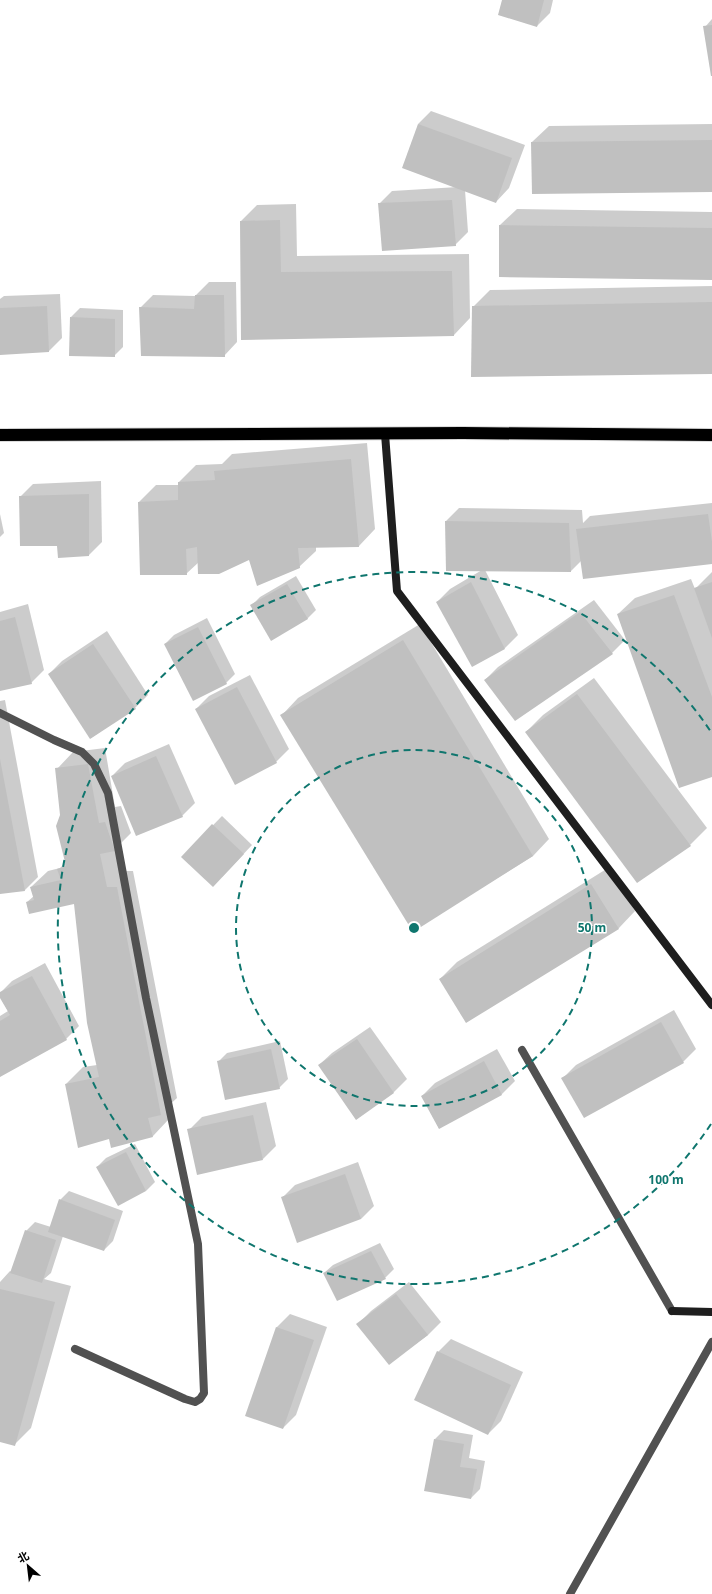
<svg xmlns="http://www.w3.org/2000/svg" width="712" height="1594" font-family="'Noto Sans','Noto Sans SC',sans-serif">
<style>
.shadow{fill:#0003}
.building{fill:#c0c0c0}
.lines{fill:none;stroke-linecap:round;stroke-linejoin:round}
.highway-casing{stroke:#dbdbdb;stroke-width:14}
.street{stroke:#515151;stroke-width:8}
.secondary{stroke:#1e1e1e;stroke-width:8}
.highway{stroke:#000;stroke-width:12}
.ring{fill:none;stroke:#0f766e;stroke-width:2;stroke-dasharray:7 5}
.centre{fill:#0f766e;stroke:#fff;stroke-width:2}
.ring-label{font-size:12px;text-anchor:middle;font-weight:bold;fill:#0f766e;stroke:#fff;stroke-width:3;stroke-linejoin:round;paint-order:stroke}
</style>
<rect width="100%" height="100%" fill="#fff"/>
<!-- shadow -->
<g class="shadow">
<polygon points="503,0 553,0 550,13 537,26"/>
<polygon points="712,19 712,75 705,27"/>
<polygon points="431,111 525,145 509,188 496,202 465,190 468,232 455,245 379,204 392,191 458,187 418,124"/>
<polygon points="712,124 712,191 532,142 549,126"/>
<polygon points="296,204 297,256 469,254 470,318 454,335 242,339 241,221 257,205"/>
<polygon points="517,209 712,212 712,279 500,225"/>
<polygon points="209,282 236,282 237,342 224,356 140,308 153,295 195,296"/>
<polygon points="712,286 712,373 473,307 490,290"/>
<polygon points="60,294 62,338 49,351 0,354 0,299 4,296"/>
<polygon points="80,308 123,310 123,347 114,356 71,317"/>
<polygon points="367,443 375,529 359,546 316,547 316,551 299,567 249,559 199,562 186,574 139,502 156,485 179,485 179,482 196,465 222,464 232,454"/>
<polygon points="101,481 102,542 89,555 58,545 20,497 33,484"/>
<polygon points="712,503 712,563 582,560 571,571 485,570 518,635 505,648 472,665 437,602 450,589 482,570 446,521 459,508 582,510 583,523 590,516"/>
<polygon points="0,514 4,533 0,537"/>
<polygon points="712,572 712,776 618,614 635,598 691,579 695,589"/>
<polygon points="296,576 316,610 307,619 251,606 260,597"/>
<polygon points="594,600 625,640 612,653 485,680 498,667"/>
<polygon points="28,604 44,670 31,683 0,690 0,612"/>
<polygon points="207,618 235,674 226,683 165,644 174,635"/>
<polygon points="420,624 549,839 533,856 413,930 282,715 298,698"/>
<polygon points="107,631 148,695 135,708 91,738 49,674 62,661"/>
<polygon points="250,675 289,749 276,762 196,709 209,696"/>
<polygon points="594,678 707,828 690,845 526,732 543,715"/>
<polygon points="5,700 38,877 25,890 0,893 0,701"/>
<polygon points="169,744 195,803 182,816 112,776 125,763"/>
<polygon points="105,748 115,807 121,806 131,833 118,846 123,871 133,871 177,1098 166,1108 169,1119 153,1136 110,1138 66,1084 83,1067 97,1065 75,903 27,902 34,896 31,887 48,871 60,868 66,862 57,769 73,752"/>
<polygon points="222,816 252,845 222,877 182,857"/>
<polygon points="608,868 635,911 619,928 466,1022 440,979 457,962"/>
<polygon points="45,963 79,1026 66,1039 0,1076 0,1016 8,1011 0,996 0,993 12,981"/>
<polygon points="674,1010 696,1049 683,1062 563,1078 576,1065"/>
<polygon points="370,1027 407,1079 394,1092 356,1119 319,1065 332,1053"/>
<polygon points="280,1041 288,1079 279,1088 219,1061 227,1053"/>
<polygon points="497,1049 515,1081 502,1094 439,1128 422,1096 435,1083"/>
<polygon points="266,1102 276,1146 263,1159 189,1130 202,1117"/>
<polygon points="135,1144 155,1182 146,1191 97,1167 106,1158"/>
<polygon points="358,1162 374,1206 361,1219 282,1198 295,1185"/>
<polygon points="69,1191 123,1211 113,1241 104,1250 63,1236 51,1273 44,1279 71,1286 31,1428 14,1445 0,1441 0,1282 10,1271 12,1272 26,1231 35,1222 51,1227 60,1200"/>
<polygon points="380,1243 394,1269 385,1278 324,1273 333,1265"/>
<polygon points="409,1282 441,1322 428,1335 389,1363 358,1324 371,1311"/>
<polygon points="290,1314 327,1327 296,1415 283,1428 247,1415 277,1327"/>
<polygon points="451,1339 523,1372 501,1421 488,1434 438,1352"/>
<polygon points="444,1430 473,1435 469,1458 485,1461 480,1489 471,1498 435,1439"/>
</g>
<!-- building -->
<g class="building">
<polygon points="502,0 544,0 537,27 498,15"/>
<polygon points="712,25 712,76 711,76 703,26"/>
<polygon points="418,124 512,158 496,203 402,168"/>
<polygon points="712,140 712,192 532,194 531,142"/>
<polygon points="452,200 456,246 382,251 378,203"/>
<polygon points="280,220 281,272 452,271 454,336 241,340 240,221"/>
<polygon points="499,225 712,228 712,280 499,277"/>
<polygon points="195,295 224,295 225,357 141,356 139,307 194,309"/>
<polygon points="712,302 712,374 471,377 472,306"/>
<polygon points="47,306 49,352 0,355 0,308"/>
<polygon points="70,317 115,319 115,357 69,356"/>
<polygon points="351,459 359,547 298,548 300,568 257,586 249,560 219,574 198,574 197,547 186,549 187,575 140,575 138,502 178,500 178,482 215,480 214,471"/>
<polygon points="89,494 89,556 58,558 57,546 20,546 19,496"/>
<polygon points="708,514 712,542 712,564 583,579 576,529"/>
<polygon points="445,521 569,523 571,572 446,571"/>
<polygon points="471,582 505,649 472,667 436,602"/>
<polygon points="712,582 712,638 694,588"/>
<polygon points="287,584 308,619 271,641 250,605"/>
<polygon points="674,595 712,697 712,777 679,788 617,614"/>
<polygon points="580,612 613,654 515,721 484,680"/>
<polygon points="15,617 32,684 0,691 0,621"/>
<polygon points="198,627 227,684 193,701 164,644"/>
<polygon points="403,640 533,856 413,932 280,715"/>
<polygon points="93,644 136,709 90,739 48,674"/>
<polygon points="237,687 277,763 235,785 195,709"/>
<polygon points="577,694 691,846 637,883 525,732"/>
<polygon points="156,756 183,817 136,836 111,776"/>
<polygon points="0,759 25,891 0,894"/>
<polygon points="88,764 99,823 105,822 115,851 100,854 107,887 117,887 161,1115 148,1118 153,1137 111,1148 109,1139 78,1148 65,1084 99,1077 87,1023 74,904 29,914 26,902 34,900 30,887 61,880 57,869 66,866 56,826 60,815 55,768"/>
<polygon points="212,824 244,854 213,887 181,857"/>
<polygon points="591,884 619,929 466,1023 439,979"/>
<polygon points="32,976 67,1040 0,1077 0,1021 10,1015 0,998 0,992"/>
<polygon points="661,1022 684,1063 584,1118 561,1078"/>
<polygon points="357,1039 394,1093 356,1120 318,1065"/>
<polygon points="271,1049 280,1089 225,1100 217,1061"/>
<polygon points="484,1061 502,1095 439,1129 421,1096"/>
<polygon points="253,1115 263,1160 197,1175 187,1129"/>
<polygon points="126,1152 146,1191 118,1206 96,1167"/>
<polygon points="345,1174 361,1219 297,1243 281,1197"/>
<polygon points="59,1199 115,1220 104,1251 48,1232"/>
<polygon points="25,1230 56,1240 42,1283 10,1273"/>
<polygon points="371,1251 386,1279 337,1301 323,1273"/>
<polygon points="0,1289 55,1302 15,1446 0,1442"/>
<polygon points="396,1294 428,1335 389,1365 356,1324"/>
<polygon points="276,1327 314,1340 283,1429 245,1416"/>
<polygon points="437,1351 511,1385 488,1435 414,1400"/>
<polygon points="434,1439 464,1444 460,1467 477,1469 471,1499 424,1491"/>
</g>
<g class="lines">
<defs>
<polyline id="highway" points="0,435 463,433 712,435"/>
</defs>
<!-- highway casing -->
<use href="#highway" class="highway-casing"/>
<!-- street -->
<g class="street">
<polyline points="0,713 54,740 82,752 94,764 108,793 146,998 198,1244 204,1393 200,1399 195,1402 185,1399 75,1349"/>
<polyline points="522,1050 672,1311"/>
<polyline points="570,1594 712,1342"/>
</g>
<!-- secondary -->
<g class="secondary">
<polyline points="385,434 397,591 712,1005"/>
<polyline points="672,1311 712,1312"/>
</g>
<!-- highway -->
<use href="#highway" class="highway"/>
</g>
<!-- distance rings -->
<g class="ring">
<circle cx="414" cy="928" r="178"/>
<path d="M711 1124A356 356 0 1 1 711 732"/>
</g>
<circle cx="414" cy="928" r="6" class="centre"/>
<g class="ring-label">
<text x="592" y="932">50 m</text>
<text x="666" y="1184">100 m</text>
</g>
<!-- north arrow -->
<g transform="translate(28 1566) rotate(332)" stroke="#ffffff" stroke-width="3" paint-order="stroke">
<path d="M0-3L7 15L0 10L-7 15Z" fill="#000000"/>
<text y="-6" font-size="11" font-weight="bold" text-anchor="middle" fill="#000000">北</text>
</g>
</svg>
